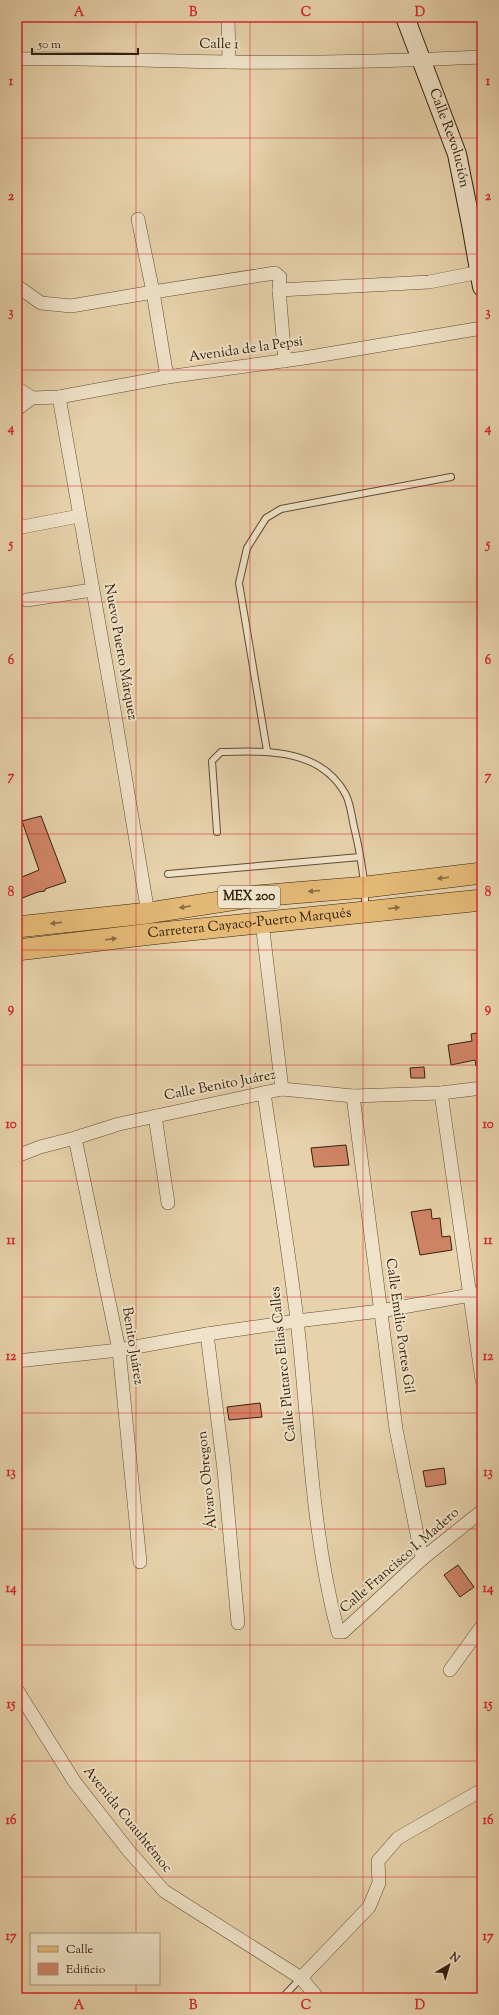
<svg xmlns="http://www.w3.org/2000/svg" width="499" height="2015" font-family="'Sorts Mill Goudy',serif">
<style>
.building{fill:#d08466;stroke:#34200d}
.lines{fill:none;stroke-linecap:round;stroke-linejoin:round}
.lane-casing{stroke:#614c34;stroke-width:8}
.street-casing{stroke:#614c34;stroke-width:14}
.secondary-casing{stroke:#34200d;stroke-width:20}
.primary-casing{stroke:#34200d;stroke-width:22}
.lane{stroke:#efe2c8;stroke-width:6}
.street{stroke:#efe2c8;stroke-width:13}
.secondary{stroke:#efe2c8;stroke-width:18}
.primary{stroke:#e4b976;stroke-width:21}
.oneway{fill:#8c6c42}
.grid{fill:none;stroke:#d62828;stroke-width:1;stroke-opacity:0.55}
.labels{text-anchor:middle;dominant-baseline:central;stroke-width:4;stroke-linejoin:round;paint-order:stroke}
.shield{fill:#efe2c8;stroke:#6c5a45;stroke-width:1}
.shield-label{font-size:13px;font-weight:bold;fill:#34200d}
.street-label{font-size:14px;fill:#34200d;stroke:#efe2c8}
.neatline{fill:none;stroke:#d62828;stroke-width:1.5}
.grid-label{font-size:13px;text-anchor:middle;font-weight:bold;fill:#d62828}
</style>
<rect width="100%" height="100%" fill="#e7d2ab"/>
<filter id="stains"><feTurbulence type="fractalNoise" baseFrequency=".005" numOctaves="4"/><feColorMatrix values="0 0 0 0 .2 0 0 0 0 .09 0 0 0 0 .02 0 0 0 .5 -.17"/></filter>
<radialGradient id="worn" r=".72"><stop offset=".6" stop-color="#630" stop-opacity="0"/><stop offset="1" stop-color="#630" stop-opacity=".3"/></radialGradient>
<!-- building -->
<g class="building">
<polygon points="41,816 66,882 45,889 45,891 38,892 17,900 17,879 39,870 22,821"/>
<polygon points="482,1032 482,1066 476,1066 475,1060 451,1065 448,1045 472,1041 471,1034"/>
<polygon points="424,1067 425,1078 411,1078 410,1068"/>
<polygon points="346,1145 349,1165 314,1167 311,1148"/>
<polygon points="431,1209 432,1219 440,1218 442,1237 450,1236 452,1250 420,1255 411,1212"/>
<polygon points="260,1403 262,1417 229,1420 227,1407"/>
<polygon points="444,1468 446,1484 426,1487 423,1471"/>
<polygon points="458,1565 474,1587 460,1597 444,1575"/>
</g>
<g class="lines">
<defs>
<g id="lane">
<polyline points="267,751 239,583 247,548 266,518 281,509 451,477"/>
<path d="M217,832L212,761L221,752C267,751 321,748 346,795C351,805 352,820 355,831C361,857 366,883 365,910"/>
<polyline points="168,874 360,857"/>
<polyline points="282,1998 301,1978"/>
</g>
<g id="street">
<polyline points="228,17 229,62"/>
<path d="M17,59C88,58 158,61 228,62C313,63 398,61 482,57"/>
<polyline points="138,219 153,292 167,377"/>
<polyline points="17,286 41,303 71,306 153,292 275,273 280,277 279,290"/>
<polyline points="285,361 279,290 429,282 480,272"/>
<polyline points="17,388 32,398"/>
<polyline points="59,397 112,698 148,913"/>
<polyline points="17,409 32,398 59,397 167,377 304,358 482,328"/>
<polyline points="17,528 79,516"/>
<polyline points="27,600 92,590"/>
<polyline points="262,922 282,1089"/>
<path d="M264,1093C275,1169 288,1244 297,1320C309,1425 311,1530 338,1632H343L422,1559L482,1511"/>
<polyline points="441,1093 482,1380"/>
<polyline points="353,1096 396,1429 422,1559"/>
<polyline points="155,1116 168,1203"/>
<polyline points="75,1138 119,1350 140,1562"/>
<polyline points="17,1156 40,1147 75,1138 119,1124 282,1089 353,1096 441,1093 482,1088"/>
<polyline points="207,1334 224,1470 238,1623"/>
<polyline points="17,1361 119,1350 207,1334 297,1321 380,1311 482,1293"/>
<polyline points="450,1670 482,1626"/>
<polyline points="17,1690 74,1781 128,1850 164,1891 301,1978 318,1998"/>
<polyline points="301,1978 369,1907 379,1883 378,1861 398,1838 482,1790"/>
</g>
<g id="secondary">
<path id="s1" d="M405,17L457,154L471,224L482,287"/>
</g>
<g id="primary">
<polyline points="17,927 148,913 257,896 366,887 482,873"/>
<path id="s2" d="M17,950L151,934L482,900"/>
</g>
</defs>
<!-- lane casing -->
<use href="#lane" class="lane-casing"/>
<!-- street casing -->
<use href="#street" class="street-casing"/>
<!-- secondary casing -->
<use href="#secondary" class="secondary-casing"/>
<!-- primary casing -->
<use href="#primary" class="primary-casing"/>
<!-- lane -->
<use href="#lane" class="lane"/>
<!-- street -->
<use href="#street" class="street"/>
<!-- secondary -->
<use href="#secondary" class="secondary"/>
<!-- primary -->
<use href="#primary" class="primary"/>
</g>
<!-- one-way arrows -->
<defs><path id="oneway-solid" d="M-6-.8H1V-3.2L6.5 0L1 3.2V.8H-6Z"/></defs>
<g class="oneway">
<use href="#oneway-solid" transform="translate(443 878) rotate(173)"/>
<use href="#oneway-solid" transform="translate(314 891) rotate(176)"/>
<use href="#oneway-solid" transform="translate(185 907) rotate(171)"/>
<use href="#oneway-solid" transform="translate(394 908) rotate(-6)"/>
<use href="#oneway-solid" transform="translate(56 923) rotate(174)"/>
<use href="#oneway-solid" transform="translate(111 939) rotate(-7)"/>
</g>
<!-- grid -->
<path class="grid" d="M136,17V1934M250,17V1998M363,17V1998M17,138H482M17,254H482M17,370H482M17,486H482M17,602H482M17,718H482M17,834H482M17,950H482M17,1065H482M17,1181H482M17,1297H482M17,1413H482M17,1529H482M17,1645H482M17,1761H482M17,1877H482M136,1984V1998"/>
<g class="labels">
<!-- shield labels -->
<rect class="shield" x="218" y="886" width="62" height="22" rx="3"/>
<g class="shield-label">
<text x="249" y="897">MEX 200</text>
</g>
<!-- street labels -->
<g class="street-label">
<text transform="translate(219 45) rotate(1)">Calle 1</text>
<text stroke="none"><textPath href="#s1" startOffset="129">Calle Revolución</textPath></text>
<text transform="translate(246 350) rotate(-8)">Avenida de la Pepsi</text>
<text transform="translate(120 652) rotate(80)">Nuevo Puerto Márquez</text>
<text stroke="none"><textPath href="#s2" startOffset="234">Carretera Cayaco-Puerto Marqués</textPath></text>
<text transform="translate(220 1086) rotate(-11)">Calle Benito Juárez</text>
<text transform="translate(399 1326) rotate(82)">Calle Emilio Portes Gil</text>
<text transform="translate(132 1346) rotate(81)">Benito Juárez</text>
<text transform="translate(284 1364) rotate(-96)">Calle Plutarco Elías Calles</text>
<text transform="translate(208 1480) rotate(-96)">Álvaro Obregon</text>
<text transform="translate(400 1561) rotate(-41)">Calle Francisco I. Madero</text>
<text transform="translate(127 1820) rotate(51)">Avenida Cuauhtémoc</text>
</g>
</g>
<!-- margin -->
<rect width="499" height="2015" fill="none" stroke="#e7d2ab" stroke-width="44"/>
<!-- legend -->
<rect x="30" y="1933" width="130" height="52" fill="#efe2c8" stroke="#a4947d"/>
<rect x="38" y="1946" width="20" height="6" fill="#e4b976" stroke="#a4947d"/>
<text x="66" y="1953" font-size="12" fill="#34200d">Calle</text>
<rect x="38" y="1963" width="20" height="12" fill="#d08466" stroke="#a4947d"/>
<text x="66" y="1973" font-size="12" fill="#34200d">Edificio</text>
<!-- north arrow -->
<g transform="translate(449 1965) rotate(38)" stroke="#efe2c8" stroke-width="3" paint-order="stroke">
<path d="M0-3L7 15L0 10L-7 15Z" fill="#34200d"/>
<text y="-6" font-size="11" font-weight="bold" text-anchor="middle" fill="#34200d">N</text>
</g>
<!-- scale -->
<path d="M32 48v6h106v-6" fill="none" stroke="#34200d" stroke-width="2"/>
<text x="38" y="48" font-size="12" fill="#34200d" stroke="#efe2c8" stroke-width="3" paint-order="stroke">50 m</text>
<rect x="22" y="22" width="455" height="1971" class="neatline"/>
<g class="grid-label">
<text x="79" y="16">A</text>
<text x="193" y="16">B</text>
<text x="306" y="16">C</text>
<text x="420" y="16">D</text>
<text x="11" y="85">1</text>
<text x="488" y="85">1</text>
<text x="11" y="200">2</text>
<text x="488" y="200">2</text>
<text x="11" y="316">3</text>
<text x="488" y="316">3</text>
<text x="11" y="432">4</text>
<text x="488" y="432">4</text>
<text x="11" y="548">5</text>
<text x="488" y="548">5</text>
<text x="11" y="664">6</text>
<text x="488" y="664">6</text>
<text x="11" y="780">7</text>
<text x="488" y="780">7</text>
<text x="11" y="896">8</text>
<text x="488" y="896">8</text>
<text x="11" y="1012">9</text>
<text x="488" y="1012">9</text>
<text x="11" y="1128">10</text>
<text x="488" y="1128">10</text>
<text x="11" y="1244">11</text>
<text x="488" y="1244">11</text>
<text x="11" y="1360">12</text>
<text x="488" y="1360">12</text>
<text x="11" y="1476">13</text>
<text x="488" y="1476">13</text>
<text x="11" y="1592">14</text>
<text x="488" y="1592">14</text>
<text x="11" y="1708">15</text>
<text x="488" y="1708">15</text>
<text x="11" y="1824">16</text>
<text x="488" y="1824">16</text>
<text x="11" y="1940">17</text>
<text x="488" y="1940">17</text>
<text x="79" y="2009">A</text>
<text x="193" y="2009">B</text>
<text x="306" y="2009">C</text>
<text x="420" y="2009">D</text>
</g>
<rect width="100%" height="100%" filter="url(#stains)"/>
<rect width="100%" height="100%" fill="url(#worn)"/>
</svg>
